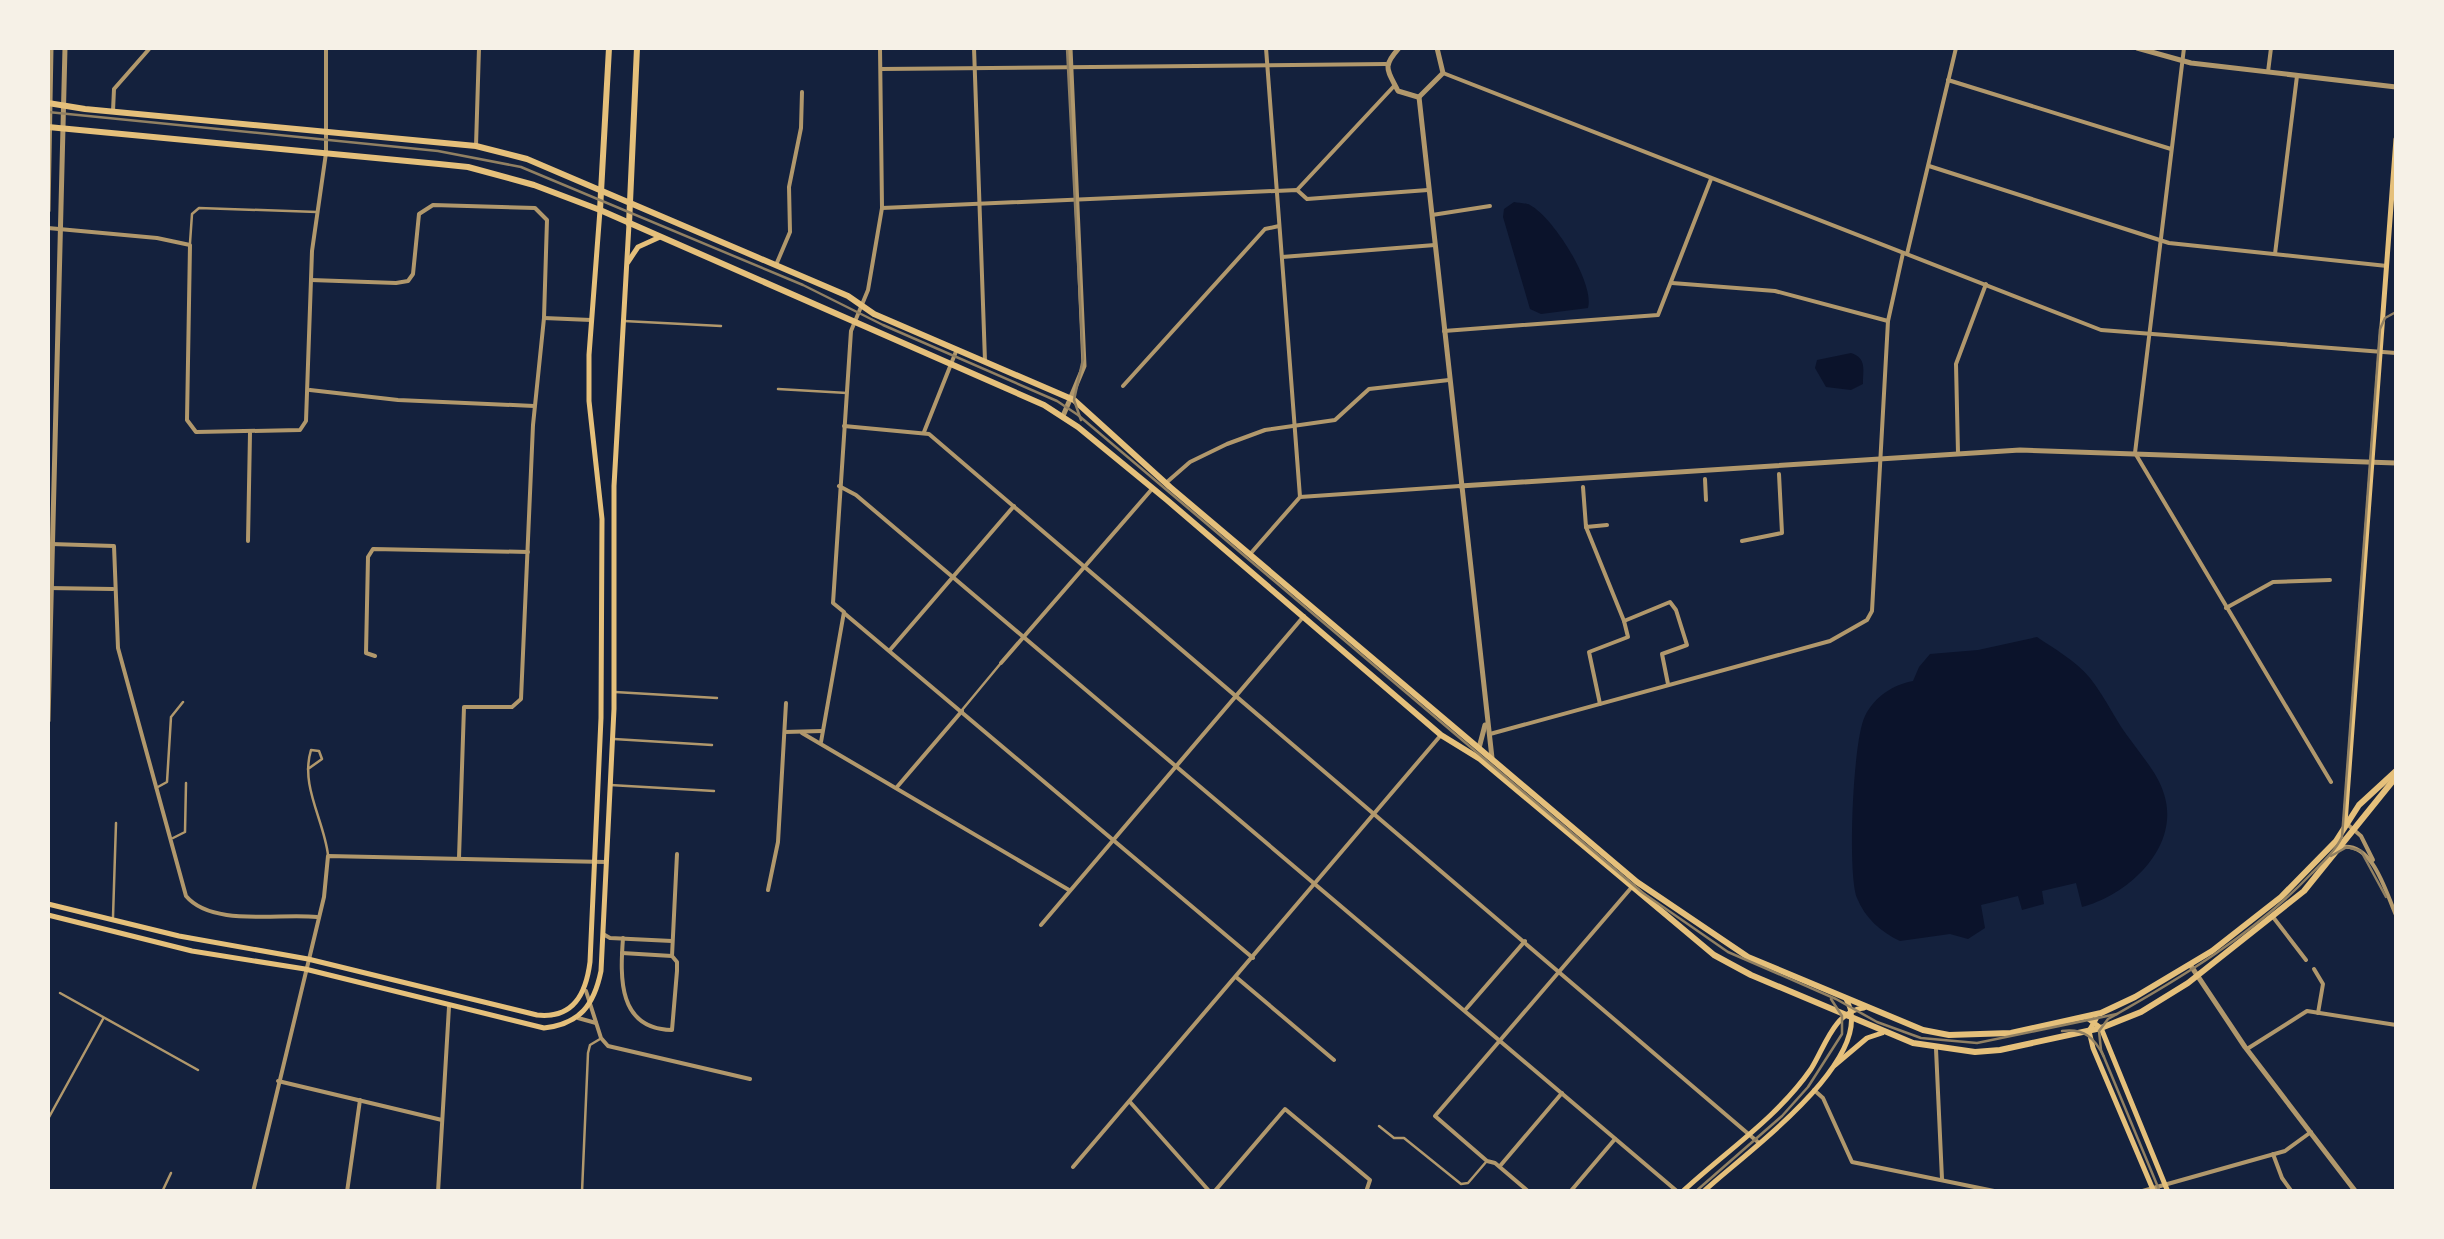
<svg xmlns="http://www.w3.org/2000/svg" width="2444" height="1239" font-family="Ubuntu,sans-serif">
<style>
.water{fill:#0b132b}
.lines{fill:none;stroke-linecap:round;stroke-linejoin:round}
.service{stroke:#b1986c;stroke-width:2.5}
.pedestrian{stroke:#b1986c;stroke-width:2.5}
.minor{stroke:#b1986c;stroke-width:4}
.tertiary{stroke:#b1986c;stroke-width:5}
.secondary{stroke:#e5c07b;stroke-width:5}
.primary{stroke:#e5c07b;stroke-width:6}
.tram{stroke:#918062;stroke-width:2.5}
</style>
<rect width="100%" height="100%" fill="#14213d"/>
<!-- water -->
<g class="water">
<path d="M1514,202C1518,203 1527,203 1530,205C1553,217 1595,283 1588,308L1541,314L1530,309L1503,217L1504,209Z"/>
<path d="M1851,353C1867,358 1863,370 1863,384L1851,390L1826,387L1815,368L1817,360Z"/>
<path d="M2037,637C2053,648 2075,660 2090,678C2106,698 2116,722 2132,742C2144,759 2158,774 2164,794C2181,847 2128,895 2082,907L2076,883L2042,891L2044,904L2022,910L2018,896L1981,905L1985,928L1968,939L1950,934L1900,941C1881,932 1865,918 1857,898C1847,873 1853,739 1865,716C1875,696 1893,685 1913,681L1919,667L1930,654L1978,650Z"/>
</g>
<g class="lines">
<!-- service -->
<g class="service">
<polyline points="190,243 192,214 199,208 317,212"/>
<polyline points="624,321 721,326"/>
<polyline points="778,389 847,393"/>
<polyline points="615,692 717,698"/>
<polyline points="614,739 712,745"/>
<path d="M308,769L322,759L319,751L311,750C300,786 324,820 328,855"/>
<polyline points="610,785 714,791"/>
<polyline points="156,788 167,782 171,717 183,702"/>
<polyline points="173,838 185,832 186,783"/>
<polyline points="113,917 116,823"/>
<polyline points="60,993 198,1070"/>
<polyline points="48,1119 103,1019"/>
<polyline points="1379,1126 1394,1138 1404,1138 1461,1184 1468,1183 1486,1162"/>
<polyline points="162,1192 171,1173"/>
<polyline points="582,1192 588,1053 590,1045 600,1039"/>
</g>
<!-- pedestrian -->
<polyline class="pedestrian" points="962,710 1001,663"/>
<!-- minor -->
<g class="minor">
<polyline points="974,48 985,361"/>
<polyline points="1266,48 1300,497"/>
<polyline points="2184,48 2135,453 2331,782"/>
<polyline points="881,69 1386,64"/>
<polyline points="2268,72 2271,48"/>
<polyline points="1443,73 2101,330 2396,353"/>
<polyline points="1948,80 2171,149"/>
<polyline points="113,111 114,89 150,48"/>
<polyline points="476,146 479,48"/>
<polyline points="1929,166 2169,243 2387,266"/>
<polyline points="1297,190 1395,85"/>
<polyline points="882,208 1297,190 1307,199 1428,190"/>
<polyline points="1432,215 1490,206"/>
<polyline points="48,228 157,238 190,245 187,420 196,432 300,430 306,421 312,251 326,153 326,48"/>
<polyline points="1907,254 1956,48"/>
<polyline points="2275,254 2297,76"/>
<polyline points="1282,257 1435,245"/>
<polyline points="776,265 790,232 789,187 801,128 802,92"/>
<polyline points="311,280 396,283 408,281 413,274 419,214 433,205 535,208 547,220 544,318 533,425 521,699 512,707 464,707 459,858"/>
<polyline points="1672,283 1775,291 1888,321"/>
<polyline points="544,318 591,320"/>
<polyline points="1444,331 1658,315 1711,179"/>
<polyline points="1123,386 1265,229 1279,226"/>
<polyline points="310,390 398,400 534,406"/>
<polyline points="844,426 929,434 1759,1143"/>
<polyline points="924,432 957,349"/>
<polyline points="1958,453 1956,364 1986,284"/>
<polyline points="1705,479 1706,500"/>
<polyline points="1167,482 1190,462 1227,444 1265,430 1335,420 1369,389 1449,380"/>
<polyline points="839,486 856,495 1678,1192"/>
<polyline points="1583,487 1586,527 1607,525"/>
<polyline points="1586,527 1624,621 1628,637 1589,652 1600,704"/>
<polyline points="248,541 250,433"/>
<polyline points="1742,541 1782,533 1779,474"/>
<path d="M51,544L114,546L118,648L186,896C212,927 279,913 317,917"/>
<polyline points="1251,553 1300,497 1460,486"/>
<polyline points="48,588 113,589"/>
<polyline points="2226,608 2273,582 2330,580"/>
<polyline points="844,613 1253,958"/>
<polyline points="1624,621 1670,602 1676,610 1687,645 1662,654 1668,684"/>
<polyline points="890,650 1014,506"/>
<polyline points="375,656 366,653 368,557 373,549 528,552"/>
<polyline points="1001,663 1152,489"/>
<polyline points="785,732 822,731"/>
<polyline points="802,733 1069,890"/>
<polyline points="1490,734 1830,641 1867,620 1872,611 1888,321 1903,253"/>
<polyline points="821,742 844,612 833,603 851,331 868,290 882,208 880,48"/>
<polyline points="897,787 962,711"/>
<polyline points="2347,824 2361,836 2373,860"/>
<path d="M2342,847C2373,842 2386,893 2396,915"/>
<polyline points="768,890 778,842 786,703"/>
<polyline points="2273,917 2306,960"/>
<polyline points="1041,925 1304,616"/>
<polyline points="603,934 610,938 672,941"/>
<path d="M623,938C620,978 618,1029 672,1030L677,971V962L672,956L677,854"/>
<polyline points="622,953 672,956"/>
<polyline points="2314,969 2323,984 2318,1013"/>
<polyline points="1236,977 1334,1060"/>
<polyline points="586,991 601,1038 608,1046 750,1079"/>
<polyline points="1466,1009 1525,941"/>
<polyline points="578,1018 596,1023"/>
<polyline points="1936,1049 1942,1179"/>
<polyline points="2247,1049 2307,1011 2396,1025"/>
<polyline points="278,1081 442,1120"/>
<polyline points="1814,1090 1823,1098 1852,1162 1999,1192"/>
<polyline points="1130,1102 1210,1192"/>
<polyline points="2273,1154 2282,1178 2292,1192"/>
<polyline points="1500,1166 1562,1093"/>
<polyline points="1073,1167 1441,735"/>
<polyline points="253,1192 324,897 328,856 606,862"/>
<polyline points="347,1192 360,1100"/>
<polyline points="438,1192 449,1007"/>
<polyline points="1214,1192 1285,1109 1370,1180 1366,1192"/>
<polyline points="1529,1192 1495,1163 1487,1161 1435,1116 1631,888"/>
<polyline points="1570,1192 1615,1139"/>
<polyline points="2139,1192 2285,1151 2311,1132"/>
</g>
<!-- tertiary -->
<g class="tertiary">
<path d="M1399,48C1382,67 1387,69 1398,91L1418,97"/>
<polyline points="2137,48 2191,63 2396,87"/>
<polyline points="1419,97 1492,758"/>
<polyline points="1419,97 1443,73 1437,48"/>
<polyline points="48,211 51,48"/>
<polyline points="1063,416 1084,366 1070,48"/>
<polyline points="1460,486 2020,450 2396,463"/>
<polyline points="48,721 65,48"/>
<polyline points="1479,748 1485,725"/>
<polyline points="2191,966 2245,1047 2356,1192"/>
</g>
<!-- secondary -->
<g class="secondary">
<polyline points="628,262 638,247 660,237"/>
<polyline points="2345,823 2396,139"/>
<path d="M48,904L179,936L308,959L537,1015C574,1019 586,993 590,962L601,718L602,519L589,401V355L600,210"/>
<path d="M48,915L192,951L305,969L544,1028C580,1024 594,1005 601,971L614,709V486L629,224"/>
<polyline points="2087,1018 2101,1028 2168,1192"/>
<polyline points="2096,1019 2089,1031 2093,1048 2154,1192"/>
<polyline points="1835,1065 1867,1038 1882,1033"/>
<path d="M1682,1192C1725,1152 1777,1118 1811,1069C1825,1047 1834,1011 1864,1008"/>
<path d="M1703,1192C1741,1156 1881,1058 1846,999"/>
</g>
<!-- primary -->
<g class="primary">
<polyline points="48,103 85,109 476,146 527,159 848,296 874,314 1074,400 1170,487 1637,882 1748,957 1923,1030 1949,1035 2011,1033 2101,1013 2135,997 2212,951 2281,897 2336,841 2359,805 2396,771"/>
<polyline points="48,127 439,164 468,167 534,185 600,210 1044,405 1078,427 1167,500 1441,735 1480,759 1714,955 1751,975 1913,1043 1975,1052 2000,1050 2101,1028 2141,1012 2188,983 2304,891 2396,777"/>
<polyline points="600,210 609,48"/>
<polyline points="629,224 637,48"/>
</g>
<!-- tram -->
<g class="tram">
<polyline points="1067,48 1083,359 1074,400 1081,420"/>
<polyline points="48,112 438,151 521,167 803,285 883,325 1057,401 1078,415 1643,893 1728,952 1836,999 1877,1022 1921,1038 1977,1043 2117,1014"/>
<polyline points="2331,856 2347,847 2361,851 2386,897"/>
<path d="M2062,1031C2084,1028 2095,1038 2104,1057"/>
<polyline points="1695,1192 1782,1116 1808,1087 1842,1034 1842,1016 1831,999"/>
<path d="M2160,1192L2101,1050L2099,1031L2108,1019C2181,978 2254,934 2312,873C2323,862 2335,851 2342,837L2380,329L2385,318L2396,312"/>
</g>
</g>
<!-- border -->
<rect width="2444" height="1239" fill="none" stroke="#f6f1e7" stroke-width="100"/>
</svg>
